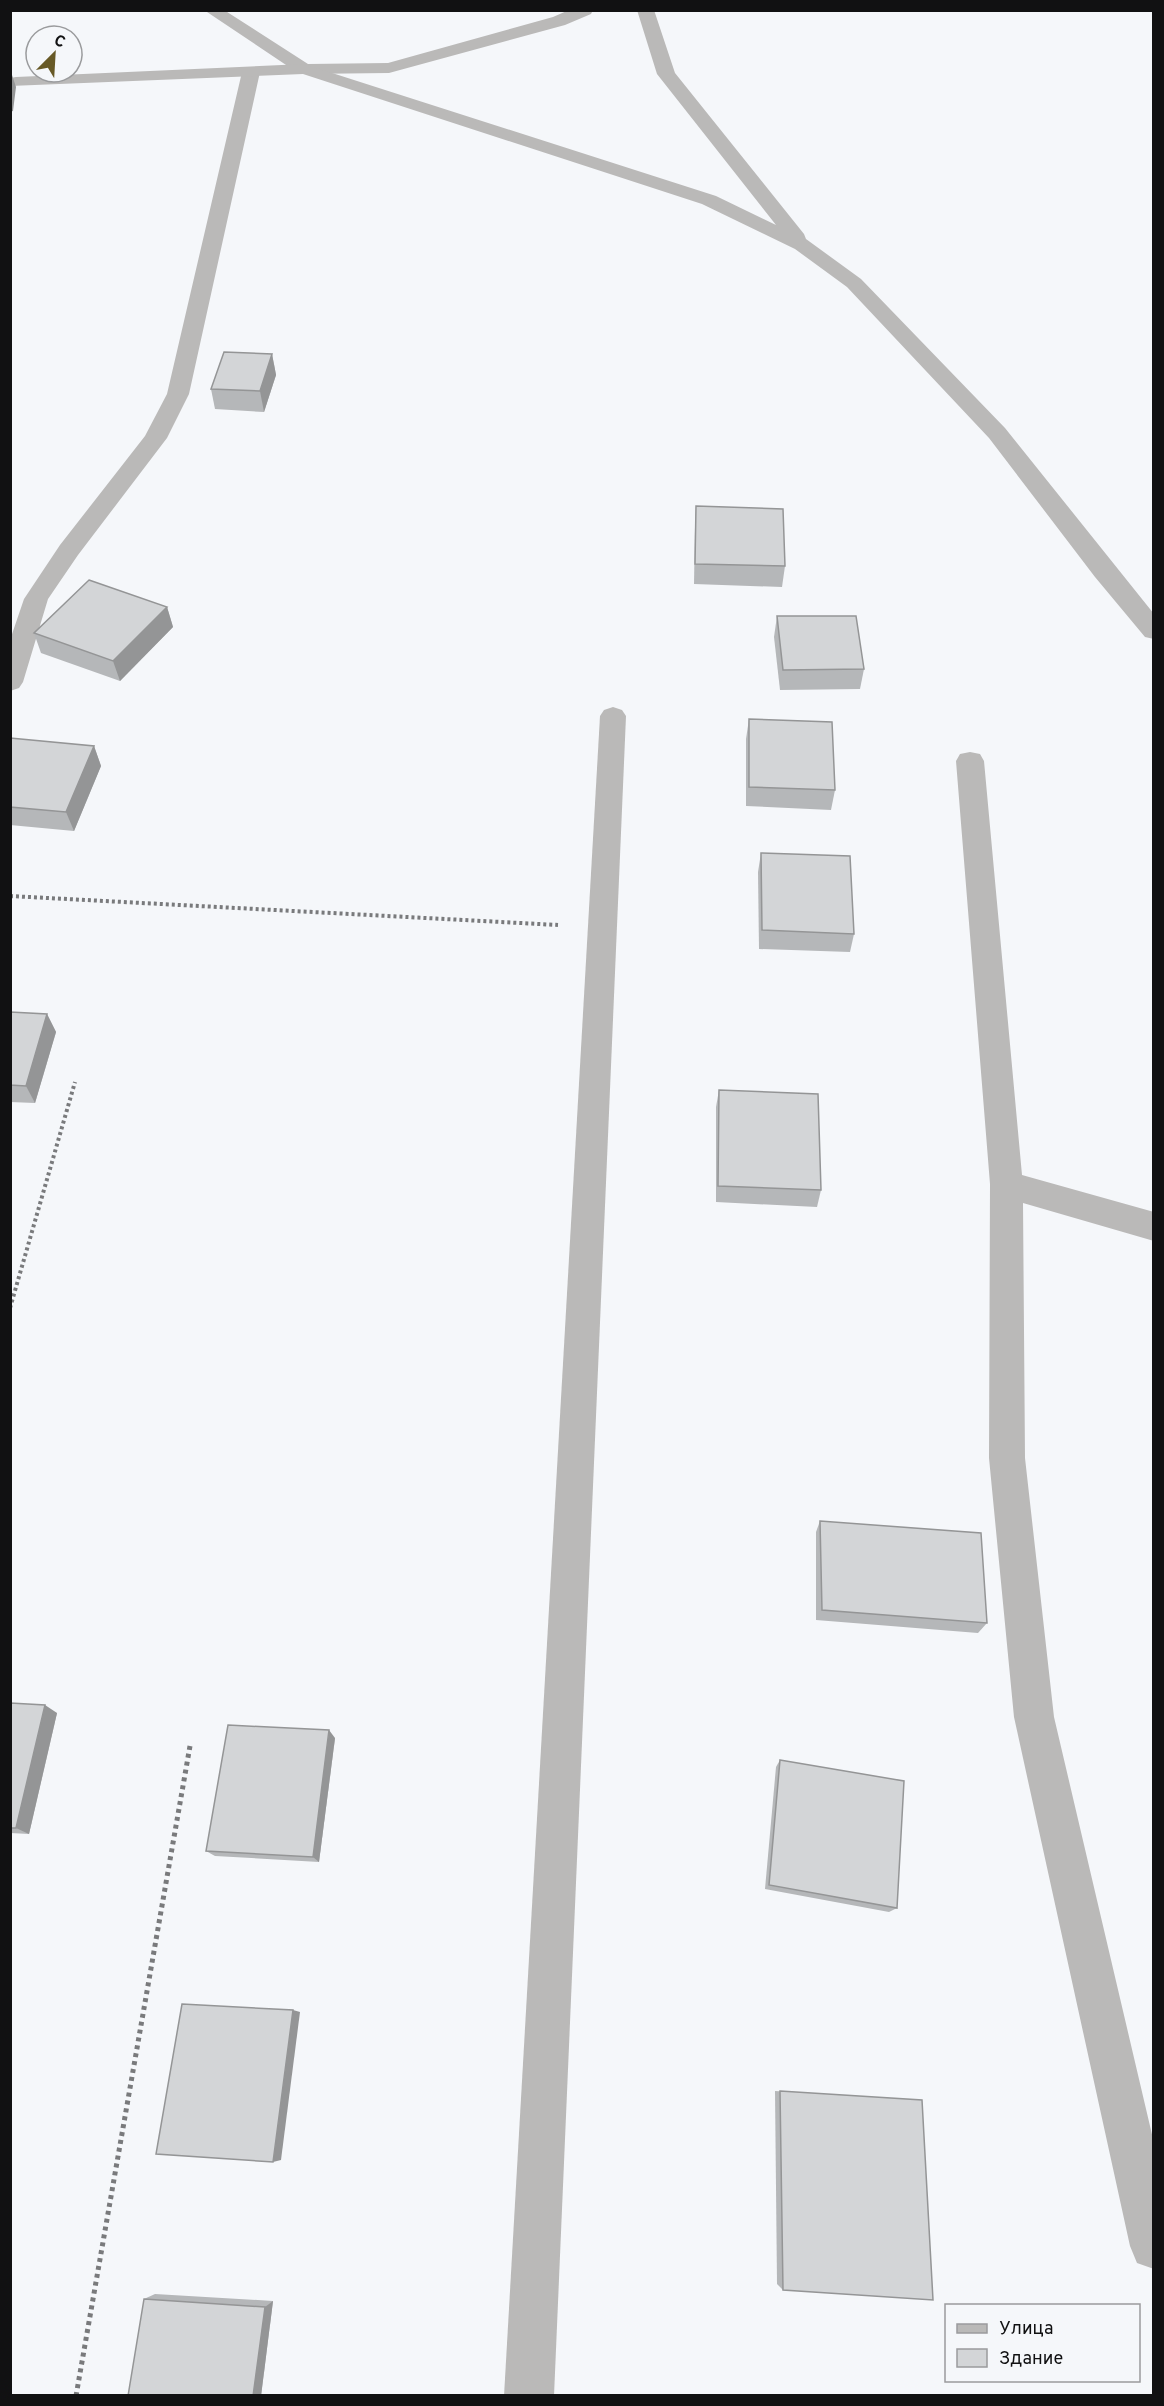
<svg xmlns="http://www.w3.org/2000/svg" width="1164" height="2406" font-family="Overpass,sans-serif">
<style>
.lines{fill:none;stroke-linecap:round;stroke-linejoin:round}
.path-far1{stroke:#797a7c;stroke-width:4;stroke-dasharray:3 3;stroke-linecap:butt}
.path{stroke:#797a7c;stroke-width:5;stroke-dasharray:4 4;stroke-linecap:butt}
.service{fill:#bab9b8;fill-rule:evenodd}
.minor{fill:#bab9b8;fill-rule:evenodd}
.wall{fill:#b5b7b9}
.shaded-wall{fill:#949596}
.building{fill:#d3d5d7;stroke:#949596;stroke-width:1.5}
</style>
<rect width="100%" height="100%" fill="#f5f7fa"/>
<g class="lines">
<!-- path-far1 -->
<g class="path-far1">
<polyline points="10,896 558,925"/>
<polyline points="10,1308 75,1082"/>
</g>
<!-- path -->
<polyline class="path" points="76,2396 190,1746"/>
<!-- service -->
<g class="service">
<polygon points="204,10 224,10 308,64 388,63 553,17 569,10 593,10 591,14 565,25 389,73 304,74 298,73"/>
<polygon points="251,67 257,68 260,72 189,394 167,438 78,555 48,599 23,682 19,688 10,691 10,640 24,599 60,545 145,436 167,394 242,72 245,68"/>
<polygon points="613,707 622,710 626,716 554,2396 504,2396 600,716 604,710"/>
<polygon points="970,752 980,754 984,761 1022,1175 1154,1212 1154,1241 1023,1203 1025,1458 1054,1717 1154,2143 1154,2269 1137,2263 1130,2246 1014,1717 989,1458 990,1184 956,761 960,754"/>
</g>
<!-- minor -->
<polygon class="minor" points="637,10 654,10 675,73 804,234 806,239 861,279 1005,428 1154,614 1154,639 1145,637 1095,577 989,438 847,287 795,249 702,204 303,74 10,86 10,78 16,77 304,64 716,196 776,225 657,74"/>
</g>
<!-- wall -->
<g class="wall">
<polygon points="272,354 276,375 264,412 215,409 211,389"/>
<polygon points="696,506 785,566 782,587 694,584 695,527"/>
<polygon points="167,607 173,627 120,681 41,653 34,633"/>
<polygon points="777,616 864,669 860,689 780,690 774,637"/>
<polygon points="749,719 835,790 831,810 746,806 746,739"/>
<polygon points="10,738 94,746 101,766 74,831 10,825"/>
<polygon points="761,853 854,934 850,952 759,949 758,872"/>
<polygon points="10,1012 47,1014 56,1032 35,1103 10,1102"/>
<polygon points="719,1090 821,1190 817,1207 716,1202 716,1107"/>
<polygon points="820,1521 987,1623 978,1633 816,1620 816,1532"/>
<polygon points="10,1703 57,1713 29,1834 10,1833"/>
<polygon points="335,1738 319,1862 215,1856 206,1851"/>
<polygon points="780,1760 897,1908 889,1912 765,1889 776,1767"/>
<polygon points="775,2091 922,2100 783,2290 777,2284"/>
<polygon points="155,2294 273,2301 261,2396 144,2299"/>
</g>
<!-- shaded-wall -->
<g class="shaded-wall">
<polygon points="10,69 16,87 13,111 10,112"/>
<polygon points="272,354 276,375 264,412 260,391"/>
<polygon points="167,607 173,627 120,681 113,661"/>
<polygon points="94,746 101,766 74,831 66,812"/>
<polygon points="47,1014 56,1032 35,1103 26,1086"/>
<polygon points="45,1705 57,1713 29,1834 16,1828"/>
<polygon points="329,1730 335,1738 319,1862 313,1857"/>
<polygon points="293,2010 300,2012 281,2160 273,2162"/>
<polygon points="273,2301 261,2396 253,2396 265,2307"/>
</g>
<!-- building -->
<g class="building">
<polygon points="224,352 272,354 260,391 211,389"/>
<polygon points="696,506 783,509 785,566 695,564"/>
<polygon points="89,580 167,607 113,661 34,633"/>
<polygon points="777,616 856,616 864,669 783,670"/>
<polygon points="749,719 832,722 835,790 749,787"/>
<polygon points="10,738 94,746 66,812 10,807"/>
<polygon points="761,853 850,856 854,934 762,930"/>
<polygon points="10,1012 47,1014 26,1086 10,1085"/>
<polygon points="719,1090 818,1094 821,1190 718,1186"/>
<polygon points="820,1521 981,1533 987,1623 822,1610"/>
<polygon points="10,1703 45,1705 16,1828 10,1828"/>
<polygon points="228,1725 329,1730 313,1857 206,1851"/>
<polygon points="780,1760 904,1781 897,1908 769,1885"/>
<polygon points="182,2004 293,2010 273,2162 156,2154"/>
<polygon points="780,2091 922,2100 933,2300 783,2290"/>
<polygon points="144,2299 265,2307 253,2396 128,2396"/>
</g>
<!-- border -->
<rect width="1164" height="2406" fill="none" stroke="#111112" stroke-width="24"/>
<!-- legend -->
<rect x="945" y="2304" width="195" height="78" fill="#f5f7fa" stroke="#9a9b9d" stroke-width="1.5"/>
<rect x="957" y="2324" width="30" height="9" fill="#bab9b8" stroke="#9a9b9d" stroke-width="1.5"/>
<text x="999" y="2334" font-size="18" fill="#111112">Улица</text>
<rect x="957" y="2349" width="30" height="18" fill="#d3d5d7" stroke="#9a9b9d" stroke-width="1.5"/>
<text x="999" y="2364" font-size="18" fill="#111112">Здание</text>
<!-- north arrow -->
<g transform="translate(54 54) rotate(24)"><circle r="28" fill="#f5f7fa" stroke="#9a9b9d" stroke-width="1.5"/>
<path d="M0-4.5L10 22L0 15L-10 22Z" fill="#675926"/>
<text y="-9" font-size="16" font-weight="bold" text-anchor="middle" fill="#111112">С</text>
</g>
</svg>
